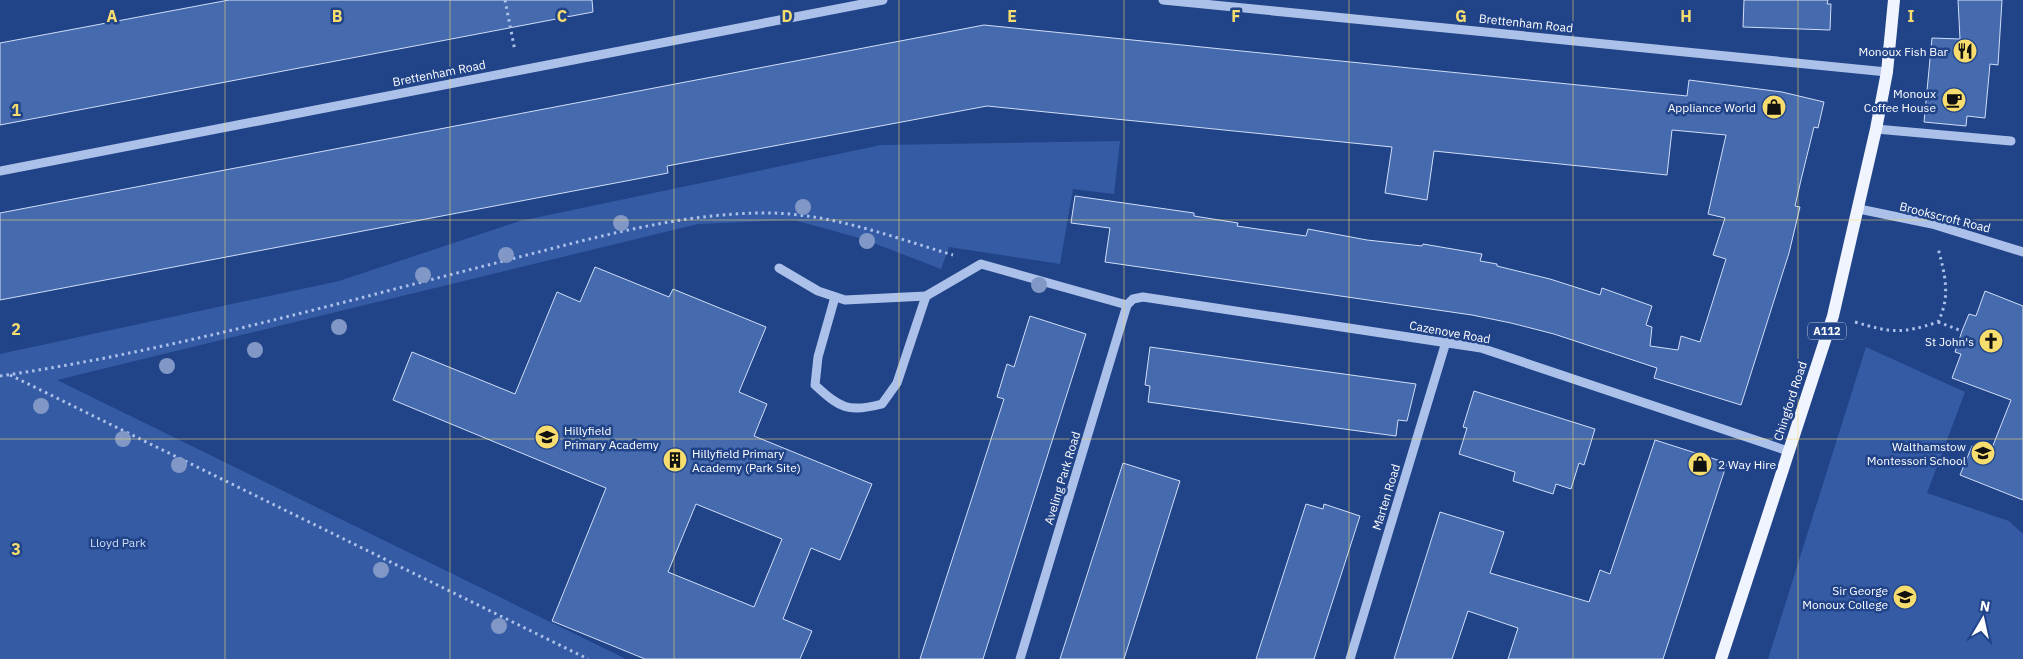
<svg xmlns="http://www.w3.org/2000/svg" width="2023" height="659" font-family="'IBM Plex Sans',sans-serif">
<style>
.green{fill:#355ba5}
.building{fill:#466aae;stroke:#d0def8;fill-rule:evenodd}
.lines{fill:none;stroke-linecap:round;stroke-linejoin:round}
.path{stroke:#acc1ea;stroke-width:3;stroke-dasharray:2.5 4;stroke-linecap:butt}
.minor{stroke:#acc1ea;stroke-width:9}
.major{stroke:#f0f4fe;stroke-width:12}
.tree{fill:#8198c6}
.grid{fill:none;stroke:#f7dd6d;stroke-width:1;stroke-opacity:0.55}
.labels{text-anchor:middle;dominant-baseline:central;stroke-width:5;stroke-linejoin:round;paint-order:stroke}
.shield{fill:#214388;stroke:#bcc7db;stroke-width:1}
.shield-label{font-size:11px;font-weight:bold;fill:#fff}
.street-label{font-size:12px;fill:#fff;stroke:#214388}
.poi-label{font-size:12px;fill:#fff;stroke:#214388;text-anchor:end}
.park-label{font-size:12px;fill:#d0def8;stroke:#214388}
.grid-label{font-size:16px;text-anchor:middle;font-weight:bold;fill:#f7dd6d;stroke:#214388;stroke-width:5;stroke-linejoin:round;paint-order:stroke}
</style>
<rect width="100%" height="100%" fill="#214388"/>
<!-- green -->
<g class="green">
<polygon points="1120,141 1114,194 1073,189 1060,264 949,247 941,269 863,239 794,220 698,224 57,380 626,659 0,659 0,354 339,281 520,221 881,145"/>
<polygon points="1866,347 1965,392 1927,493 2009,521 2023,534 2023,659 1768,659"/>
</g>
<!-- building -->
<g class="building">
<polygon points="229,0 592,0 593,12 0,125 0,43"/>
<polygon points="1744,0 1828,0 1827,4 1831,4 1830,30 1743,27"/>
<polygon points="1958,0 2002,0 1998,65 1990,64 1985,118 1967,116 1966,126 1924,122 1932,38 1960,39"/>
<polygon points="984,25 1687,96 1689,80 1782,92 1824,102 1818,128 1814,127 1801,180 1795,206 1800,207 1789,253 1741,405 1654,378 1657,368 1554,334 1511,323 1472,315 1105,262 1110,228 1071,223 1075,196 1194,213 1194,216 1238,223 1237,226 1264,230 1306,236 1308,229 1367,240 1422,246 1423,244 1482,254 1480,261 1497,264 1497,266 1550,279 1600,295 1602,288 1652,306 1646,325 1652,327 1650,346 1678,350 1681,336 1700,342 1726,259 1713,255 1725,218 1708,214 1726,135 1672,130 1667,175 1434,151 1427,200 1385,193 1392,147 987,106 667,166 668,173 647,177 0,300 0,213"/>
<path d="M595,267L669,297L673,289L766,327L739,392L767,404L754,436L872,484L840,560L811,548L783,619L812,631L800,659H645L552,621L606,488L393,400L412,352L515,394L557,292L580,302ZM696,504L782,539L754,607L668,572Z"/>
<polygon points="1985,291 2023,306 2023,500 1960,475 1972,446 1990,453 2011,400 1952,378 1961,354 1955,352 1962,331 1969,314 1976,316"/>
<polygon points="1030,316 1086,334 983,659 920,659 1004,399 997,397 1007,364 1014,367"/>
<polygon points="1150,347 1322,371 1416,384 1407,421 1398,420 1396,436 1277,420 1148,402 1150,386 1145,385"/>
<polygon points="1474,391 1595,429 1584,465 1579,463 1571,489 1556,484 1553,494 1513,481 1515,472 1459,454 1467,428 1463,427"/>
<polygon points="1655,440 1727,463 1663,659 1508,659 1518,628 1468,611 1452,659 1394,659 1440,512 1504,532 1490,573 1589,602 1600,570 1610,574"/>
<polygon points="1123,463 1180,481 1148,583 1124,659 1060,659"/>
<polygon points="1306,504 1323,509 1324,504 1360,516 1314,659 1256,659"/>
</g>
<g class="lines">
<!-- path -->
<g class="path">
<polyline points="505,0 515,51"/>
<path d="M1855,322C1892,333 1901,334 1938,322C1951,296 1945,275 1938,248"/>
<polyline points="1938,322 1962,331"/>
<polyline points="10,375 588,659"/>
<path d="M0,376C165,352 327,306 488,265C576,243 666,215 757,213C825,211 889,236 953,255"/>
</g>
<!-- minor -->
<g class="minor">
<polyline points="1163,0 1887,72"/>
<polyline points="1876,129 2011,141"/>
<polyline points="0,171 883,0"/>
<polyline points="1859,209 1932,224 2023,252"/>
<polyline points="779,268 818,291 845,300 926,296 981,264 1127,305"/>
<path d="M835,297L818,357L815,385C840,408 848,413 882,404L897,383L926,296"/>
<polyline points="1020,659 1127,305 1133,299 1143,297 1481,348 1788,451"/>
<polyline points="1350,659 1446,342"/>
</g>
<!-- major -->
<polyline class="major" points="1721,659 1833,316 1876,129 1887,72 1894,0"/>
</g>
<!-- trees -->
<g class="tree">
<circle cx="803" cy="207" r="8"/>
<circle cx="621" cy="223" r="8"/>
<circle cx="867" cy="241" r="8"/>
<circle cx="506" cy="255" r="8"/>
<circle cx="423" cy="275" r="8"/>
<circle cx="1039" cy="285" r="8"/>
<circle cx="339" cy="327" r="8"/>
<circle cx="255" cy="350" r="8"/>
<circle cx="167" cy="366" r="8"/>
<circle cx="41" cy="406" r="8"/>
<circle cx="123" cy="439" r="8"/>
<circle cx="179" cy="465" r="8"/>
<circle cx="381" cy="570" r="8"/>
<circle cx="499" cy="626" r="8"/>
</g>
<!-- grid -->
<path class="grid" d="M225,0V659M450,0V659M674,0V659M899,0V659M1124,0V659M1349,0V659M1573,0V659M1798,0V659M0,220H2023M0,439H2023"/>
<!-- icons -->
<defs>
<symbol id="restaurant-disc" viewBox="-11 -11 22 22"><circle r="9.5" fill="#f7dd6d" stroke="#214388"/><path d="M-5-6h1v4h1v-4h1v4h1v-4h1v5L-1.5 .5V6h-2V.5L-5-1ZM5-6V6H3V1.5H1.5Q1.5-4 5-6Z" fill="#111"/></symbol>
<symbol id="cafe-disc" viewBox="-11 -11 22 22"><circle r="9.5" fill="#f7dd6d" stroke="#214388"/><path d="M-5.5-4.5H6V0H3Q3 3.5 0 3.5H-2.5Q-5.5 3.5-5.5 0ZM3-3.2v2h1.7v-2ZM-6 4.5H4V6H-6Z" fill="#111"/></symbol>
<symbol id="shop-disc" viewBox="-11 -11 22 22"><circle r="9.5" fill="#f7dd6d" stroke="#214388"/><path d="M-5-2.5h2.3a2.7 3.5 0 0 1 5.4 0H5L5.5 6h-11ZM-1.5-2.5h3a1.5 2.3 0 0 0-3 0Z" fill="#111"/></symbol>
<symbol id="church-disc" viewBox="-11 -11 22 22"><circle r="9.5" fill="#f7dd6d" stroke="#214388"/><path d="M-1.2-6h2.4v3.5h3.3v2.4h-3.3V6h-2.4V-.1h-3.3v-2.4h3.3Z" fill="#111"/></symbol>
<symbol id="school-disc" viewBox="-11 -11 22 22"><circle r="9.5" fill="#f7dd6d" stroke="#214388"/><path d="M0-5L7-2L0 1L-7-2ZM-4 1L0 2.5L4 1V4Q0 6-4 4Z" fill="#111"/></symbol>
<symbol id="building-disc" viewBox="-11 -11 22 22"><circle r="9.5" fill="#f7dd6d" stroke="#214388"/><path d="M-4-6H4V6H1V3H-1V6H-4ZM-2.5-4.3h1.7v1.8h-1.7ZM.8-4.3h1.7v1.8H.8ZM-2.5-1h1.7V.8h-1.7ZM.8-1h1.7V.8H.8Z" fill="#111"/></symbol>
<symbol id="university-disc" viewBox="-11 -11 22 22"><circle r="9.5" fill="#f7dd6d" stroke="#214388"/><path d="M0-5L7-2L0 1L-7-2ZM-4 1L0 2.5L4 1V4Q0 6-4 4Z" fill="#111"/></symbol>
</defs>
<g fill-rule="evenodd">
<use href="#restaurant-disc" x="1951" y="37" width="28" height="28"/>
<use href="#cafe-disc" x="1940" y="86" width="28" height="28"/>
<use href="#shop-disc" x="1760" y="93" width="28" height="28"/>
<use href="#church-disc" x="1977" y="327" width="28" height="28"/>
<use href="#school-disc" x="533" y="423" width="28" height="28"/>
<use href="#school-disc" x="1969" y="439" width="28" height="28"/>
<use href="#building-disc" x="661" y="446" width="28" height="28"/>
<use href="#shop-disc" x="1686" y="450" width="28" height="28"/>
<use href="#university-disc" x="1891" y="583" width="28" height="28"/>
</g>
<g class="labels">
<!-- shield labels -->
<rect class="shield" x="1808" y="322.5" width="38" height="17" rx="4"/>
<g class="shield-label">
<text x="1827" y="331">A112</text>
</g>
<!-- street labels -->
<g class="street-label">
<text transform="translate(1526 23) rotate(6)">Brettenham Road</text>
<text transform="translate(439 73) rotate(-11)">Brettenham Road</text>
<text transform="translate(1945 217) rotate(14)">Brookscroft Road</text>
<text transform="translate(1450 332) rotate(10)">Cazenove Road</text>
<text transform="translate(1790 401) rotate(-72)">Chingford Road</text>
<text transform="translate(1062 478) rotate(-73)">Aveling Park Road</text>
<text transform="translate(1386 497) rotate(-73)">Marten Road</text>
</g>
<!-- poi labels -->
<g class="poi-label">
<text x="1948" y="51">Monoux Fish Bar</text>
<text x="1936" y="93">Monoux<tspan x="1936" dy="14">Coffee House</tspan></text>
<text x="1756" y="107">Appliance World</text>
<text x="1974" y="341">St John's</text>
<text x="564" y="430" text-anchor="start">Hillyfield<tspan x="564" dy="14">Primary Academy</tspan></text>
<text x="1966" y="446">Walthamstow<tspan x="1966" dy="14">Montessori School</tspan></text>
<text x="692" y="453" text-anchor="start">Hillyfield Primary<tspan x="692" dy="14">Academy (Park Site)</tspan></text>
<text x="1718" y="464" text-anchor="start">2 Way Hire</text>
<text x="1888" y="590">Sir George<tspan x="1888" dy="14">Monoux College</tspan></text>
</g>
<!-- park labels -->
<g class="park-label">
<text x="118" y="542">Lloyd Park</text>
</g>
</g>
<g class="grid-label">
<text x="112" y="22">A</text>
<text x="337" y="22">B</text>
<text x="562" y="22">C</text>
<text x="787" y="22">D</text>
<text x="1012" y="22">E</text>
<text x="1236" y="22">F</text>
<text x="1461" y="22">G</text>
<text x="1686" y="22">H</text>
<text x="1911" y="22">I</text>
<text x="16" y="116">1</text>
<text x="16" y="335">2</text>
<text x="16" y="555">3</text>
</g>
<!-- north arrow -->
<g transform="translate(1983 619) rotate(9)" stroke="#214388" stroke-width="4" paint-order="stroke">
<path d="M0-4L9 19L0 12L-9 19Z" fill="#ffffff"/>
<text y="-8" font-size="14" font-weight="bold" text-anchor="middle" fill="#ffffff">N</text>
</g>
</svg>
